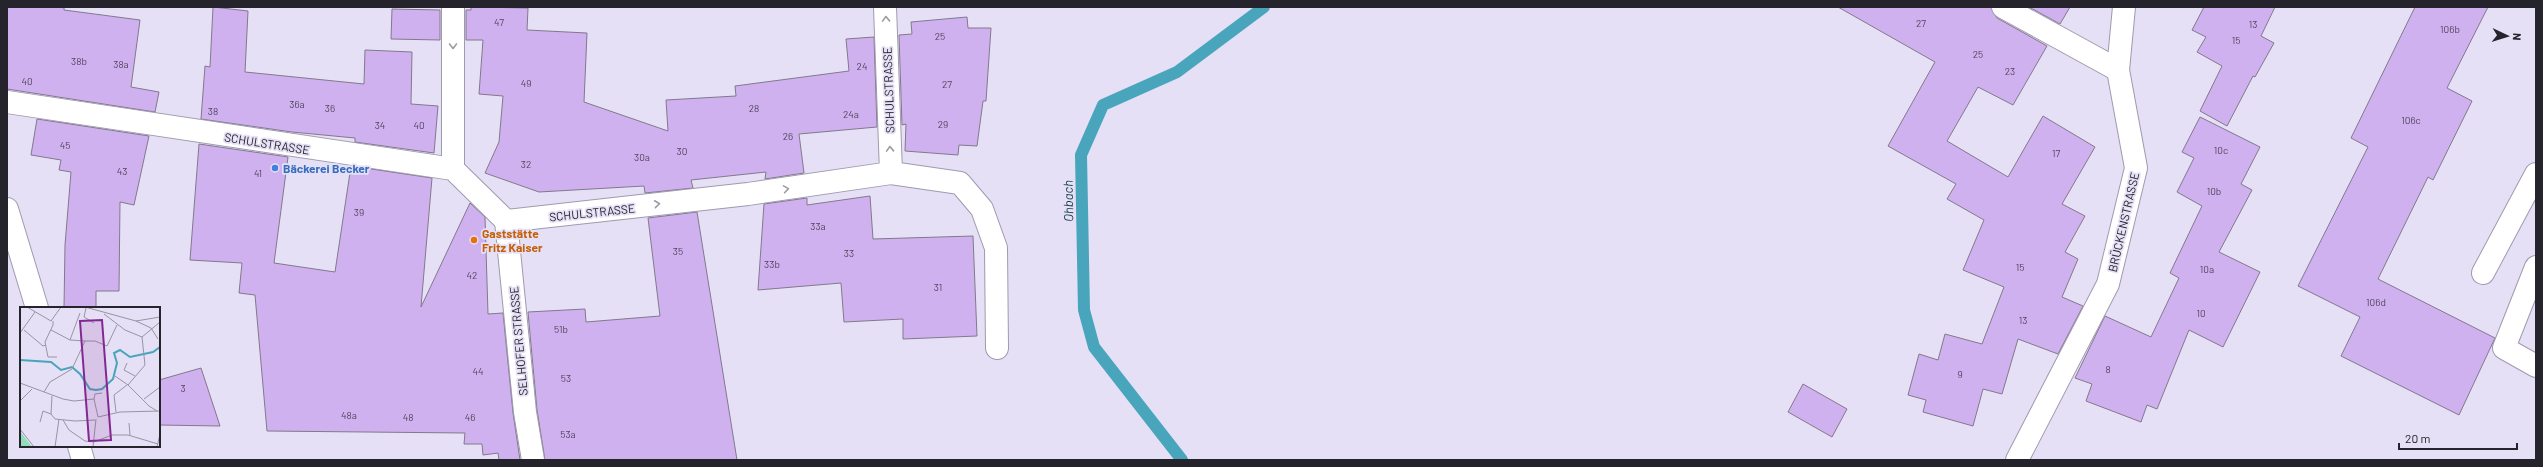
<svg xmlns="http://www.w3.org/2000/svg" width="2543" height="467" font-family="Barlow,sans-serif">
<style>
.lines{fill:none;stroke-linecap:round;stroke-linejoin:round}
.stream{stroke:#48a5bb;stroke-width:12}
.building{fill:#d0b1f0;stroke:#82798b}
.minor-casing{stroke:#a09aae;stroke-width:24}
.minor{stroke:#fff;stroke-width:22}
.oneway{stroke:#9d9ca0}
.shop-dot{fill:#3f7fe0;stroke:#e5e0f5;stroke-width:1.5}
.food-dot{fill:#e8710a;stroke:#e5e0f5;stroke-width:1.5}
.labels{text-anchor:middle;dominant-baseline:central;stroke-width:3.5;stroke-linejoin:round;paint-order:stroke}
.number-label{font-size:10px;fill:#50465c}
.street-label{font-size:12px;fill:#25232b;stroke:#e5e0f5}
.shop-label{font-size:12px;font-weight:bold;fill:#366cbe;stroke:#e5e0f5;text-anchor:start}
.food-label{font-size:12px;font-weight:bold;fill:#c56008;stroke:#e5e0f5;text-anchor:start}
.water-label{font-size:13px;font-style:italic;fill:#103b45;stroke:#e5e0f5}
.inset-river{fill:none;stroke:#48a5bb;stroke-width:2}
.inset-road{fill:none;stroke:#9894a4;stroke-width:1}
.view{fill:#832793;fill-opacity:0.15;stroke:#832793;stroke-width:2}
.inset-edge{fill:none;stroke:#25232b;stroke-width:2}
</style>
<rect width="100%" height="100%" fill="#e5e0f5"/>
<g class="lines">
<!-- stream -->
<polyline class="stream" points="1182,460 1094,347 1084,310 1081,155 1103,105 1177,72 1264,7"/>
</g>
<!-- building -->
<g class="building">
<polygon points="7,7 64,7 64,10 140,20 131,87 159,92 155,112 7,89"/>
<polygon points="213,7 248,11 245,72 364,84 365,50 412,52 411,104 438,106 434,153 355,142 355,138 292,132 201,119 205,66 210,67"/>
<polygon points="471,7 528,8 527,30 587,33 584,102 668,131 666,100 736,96 735,86 849,71 846,39 874,37 877,127 799,134 804,173 765,179 766,172 691,180 693,188 645,193 644,186 539,192 485,173 499,142 503,96 479,94 483,40 466,40 466,10 471,10"/>
<polygon points="1838,7 1991,7 1997,18 2047,46 2013,105 1978,87 1947,141 2008,177 2043,116 2095,147 2062,204 2085,216 2065,252 2078,259 2062,297 2083,306 2058,354 2018,339 2002,394 1983,389 1973,426 1923,412 1926,400 1908,395 1919,354 1938,360 1945,334 1982,344 2004,287 1963,270 1984,220 1947,199 1956,184 1888,146 1935,62"/>
<polygon points="2029,7 2070,7 2060,24"/>
<polygon points="2204,7 2275,7 2261,36 2274,43 2255,77 2253,76 2227,126 2200,111 2222,66 2197,52 2206,37 2192,30"/>
<polygon points="2415,7 2488,7 2447,88 2472,101 2433,180 2428,177 2378,279 2495,338 2459,415 2341,356 2360,317 2298,286 2368,147 2351,138"/>
<polygon points="392,9 440,10 440,40 391,39"/>
<polygon points="967,17 968,28 991,28 986,101 983,101 977,146 959,145 958,155 905,151 906,124 902,125 899,35 912,34 911,22"/>
<polygon points="2200,117 2260,147 2241,184 2252,190 2219,252 2260,272 2223,347 2189,330 2157,409 2147,405 2141,422 2086,401 2092,384 2075,378 2105,316 2151,337 2179,278 2170,273 2202,206 2177,192 2194,158 2182,152"/>
<polygon points="37,119 149,136 134,205 120,202 119,291 96,291 96,308 64,308 65,245 71,172 59,170 61,160 31,155"/>
<polygon points="199,144 288,157 274,263 335,272 351,166 432,178 421,307 470,203 485,217 488,314 503,313 513,413 520,460 499,460 498,453 483,455 482,444 464,444 465,433 267,431 255,295 239,293 242,263 190,260"/>
<polygon points="870,196 873,239 973,236 977,336 903,339 903,319 844,322 841,283 758,290 764,204 807,198 807,205"/>
<polygon points="697,212 737,460 545,460 537,410 528,312 585,309 586,322 660,316 648,218"/>
<polygon points="201,368 220,426 159,425 159,380"/>
<polygon points="1803,384 1847,409 1832,437 1788,412"/>
</g>
<g class="lines">
<defs>
<g id="minor">
<polyline points="2003,7 2118,70 2136,168 2108,284 2017,460"/>
<polyline points="2118,70 2124,7"/>
<polyline points="7,102 453,169 506,221"/>
<polyline points="453,169 453,7"/>
<polyline points="891,173 960,183 982,209 996,248 997,348"/>
<polyline points="7,209 37,308"/>
<polyline points="506,221 748,194 891,173 885,7"/>
<polyline points="506,221 525,412 533,460"/>
<polyline points="2536,267 2504,348 2536,366"/>
<polyline points="2483,273 2536,174"/>
<polyline points="79,446 83,460"/>
</g>
</defs>
<!-- minor casing -->
<use href="#minor" class="minor-casing"/>
<!-- minor -->
<use href="#minor" class="minor"/>
</g>
<!-- one-way arrows -->
<defs><path id="oneway-chevron" d="M-2-3.5L2.5 0L-2 3.5" fill="none" stroke-width="1.6" stroke-linecap="round" stroke-linejoin="round"/></defs>
<g class="oneway">
<use href="#oneway-chevron" transform="translate(886 19) rotate(-92)"/>
<use href="#oneway-chevron" transform="translate(453 46) rotate(90)"/>
<use href="#oneway-chevron" transform="translate(890 149) rotate(-92)"/>
<use href="#oneway-chevron" transform="translate(786 189) rotate(-9)"/>
<use href="#oneway-chevron" transform="translate(657 204) rotate(-6)"/>
</g>
<!-- markers -->
<circle class="shop-dot" cx="275" cy="168" r="4"/>
<circle class="food-dot" cx="474" cy="240" r="4"/>
<g class="labels">
<!-- number labels -->
<g class="number-label">
<text x="499" y="22">47</text>
<text x="1921" y="23">27</text>
<text x="2253" y="24">13</text>
<text x="2450" y="29">106b</text>
<text x="940" y="36">25</text>
<text x="2236" y="40">15</text>
<text x="1978" y="54">25</text>
<text x="79" y="61">38b</text>
<text x="121" y="64">38a</text>
<text x="862" y="66">24</text>
<text x="2010" y="71">23</text>
<text x="27" y="81">40</text>
<text x="526" y="83">49</text>
<text x="947" y="84">27</text>
<text x="297" y="104">36a</text>
<text x="330" y="108">36</text>
<text x="754" y="108">28</text>
<text x="213" y="111">38</text>
<text x="851" y="114">24a</text>
<text x="2411" y="120">106c</text>
<text x="943" y="124">29</text>
<text x="380" y="125">34</text>
<text x="419" y="125">40</text>
<text x="788" y="136">26</text>
<text x="65" y="145">45</text>
<text x="2221" y="150">10c</text>
<text x="682" y="151">30</text>
<text x="2056" y="153">17</text>
<text x="642" y="157">30a</text>
<text x="526" y="164">32</text>
<text x="122" y="171">43</text>
<text x="258" y="173">41</text>
<text x="2214" y="191">10b</text>
<text x="359" y="212">39</text>
<text x="818" y="226">33a</text>
<text x="678" y="251">35</text>
<text x="849" y="253">33</text>
<text x="772" y="264">33b</text>
<text x="2020" y="267">15</text>
<text x="2207" y="269">10a</text>
<text x="472" y="275">42</text>
<text x="938" y="287">31</text>
<text x="2376" y="302">106d</text>
<text x="2201" y="313">10</text>
<text x="2023" y="320">13</text>
<text x="561" y="329">51b</text>
<text x="2108" y="369">8</text>
<text x="478" y="371">44</text>
<text x="1960" y="374">9</text>
<text x="566" y="378">53</text>
<text x="183" y="388">3</text>
<text x="349" y="415">48a</text>
<text x="408" y="417">48</text>
<text x="470" y="417">46</text>
<text x="568" y="434">53a</text>
</g>
<!-- street labels -->
<g class="street-label">
<text transform="translate(888 90) rotate(-92)">SCHULSTRASSE</text>
<text transform="translate(267 143) rotate(9)">SCHULSTRASSE</text>
<text transform="translate(592 212) rotate(-6)">SCHULSTRASSE</text>
<text transform="translate(2123 222) rotate(-77)">BRÜCKENSTRASSE</text>
<text transform="translate(518 341) rotate(-95)">SELHOFER STRASSE</text>
</g>
<!-- shop labels -->
<g class="shop-label">
<text x="283" y="168">Bäckerei Becker</text>
</g>
<!-- food labels -->
<g class="food-label">
<text x="482" y="233">Gaststätte<tspan x="482" dy="14">Fritz Kaiser</tspan></text>
</g>
<!-- water labels -->
<g class="water-label">
<text transform="translate(1068 201) rotate(-91)">Ohbach</text>
</g>
</g>
<!-- overview -->
<g transform="translate(20 307)">
<rect width="140" height="140" fill="#e5e0f5"/>
<path d="M0,124L12,140H0Z" fill="#91debc"/>
<path class="inset-river" d="M0,53L31,55L41,63L52,60L60,67L70,82L76,83L82,82L93,72L97,56L94,46L100,43L110,50L133,45L140,40"/>
<path class="inset-road" d="M7,0L31,14L41,0M65,0L116,14L140,10M66,1L64,10L74,16M84,7L105,23L122,30M33,14V18L25,35L28,50H37M116,14L131,21L138,32M4,23L23,39L26,38M31,23L50,33L65,34M0,26L15,5M122,30L140,15M50,33L60,6M107,56L104,63L115,69M95,69L108,78M0,76L43,92L54,94L74,92L78,110M108,78L125,58L122,30M108,78L129,99L137,104M24,85L30,75L52,62L65,34H75L87,39L97,18M32,89L31,107L35,112L55,114L75,113M74,92L75,87L82,86M124,92L140,80M0,94L12,82M96,105L94,88L107,78M78,110L100,105L140,104M43,113L49,123L65,134L74,135L92,128H108L138,137M20,115L23,104L31,107M109,116L110,128M0,122L14,140M35,140L39,112M73,140L76,112M137,140L140,127"/>
<path class="view" d="M82,13L91,133L69,134L60,14Z"/>
<rect width="140" height="140" class="inset-edge"/>
</g>
<!-- border -->
<rect width="2543" height="467" fill="none" stroke="#25232b" stroke-width="16"/>
<!-- north arrow -->
<g transform="translate(2507 36) rotate(94)" stroke="#e5e0f5" stroke-width="3" paint-order="stroke">
<path d="M0-3L7 15L0 10L-7 15Z" fill="#25232b"/>
<text y="-6" font-size="11" font-weight="bold" text-anchor="middle" fill="#25232b">N</text>
</g>
<!-- scale -->
<path d="M2399 443v6h118v-6" fill="none" stroke="#25232b" stroke-width="2"/>
<text x="2405" y="443" font-size="12" fill="#25232b" stroke="#e5e0f5" stroke-width="3" paint-order="stroke">20 m</text>
</svg>
